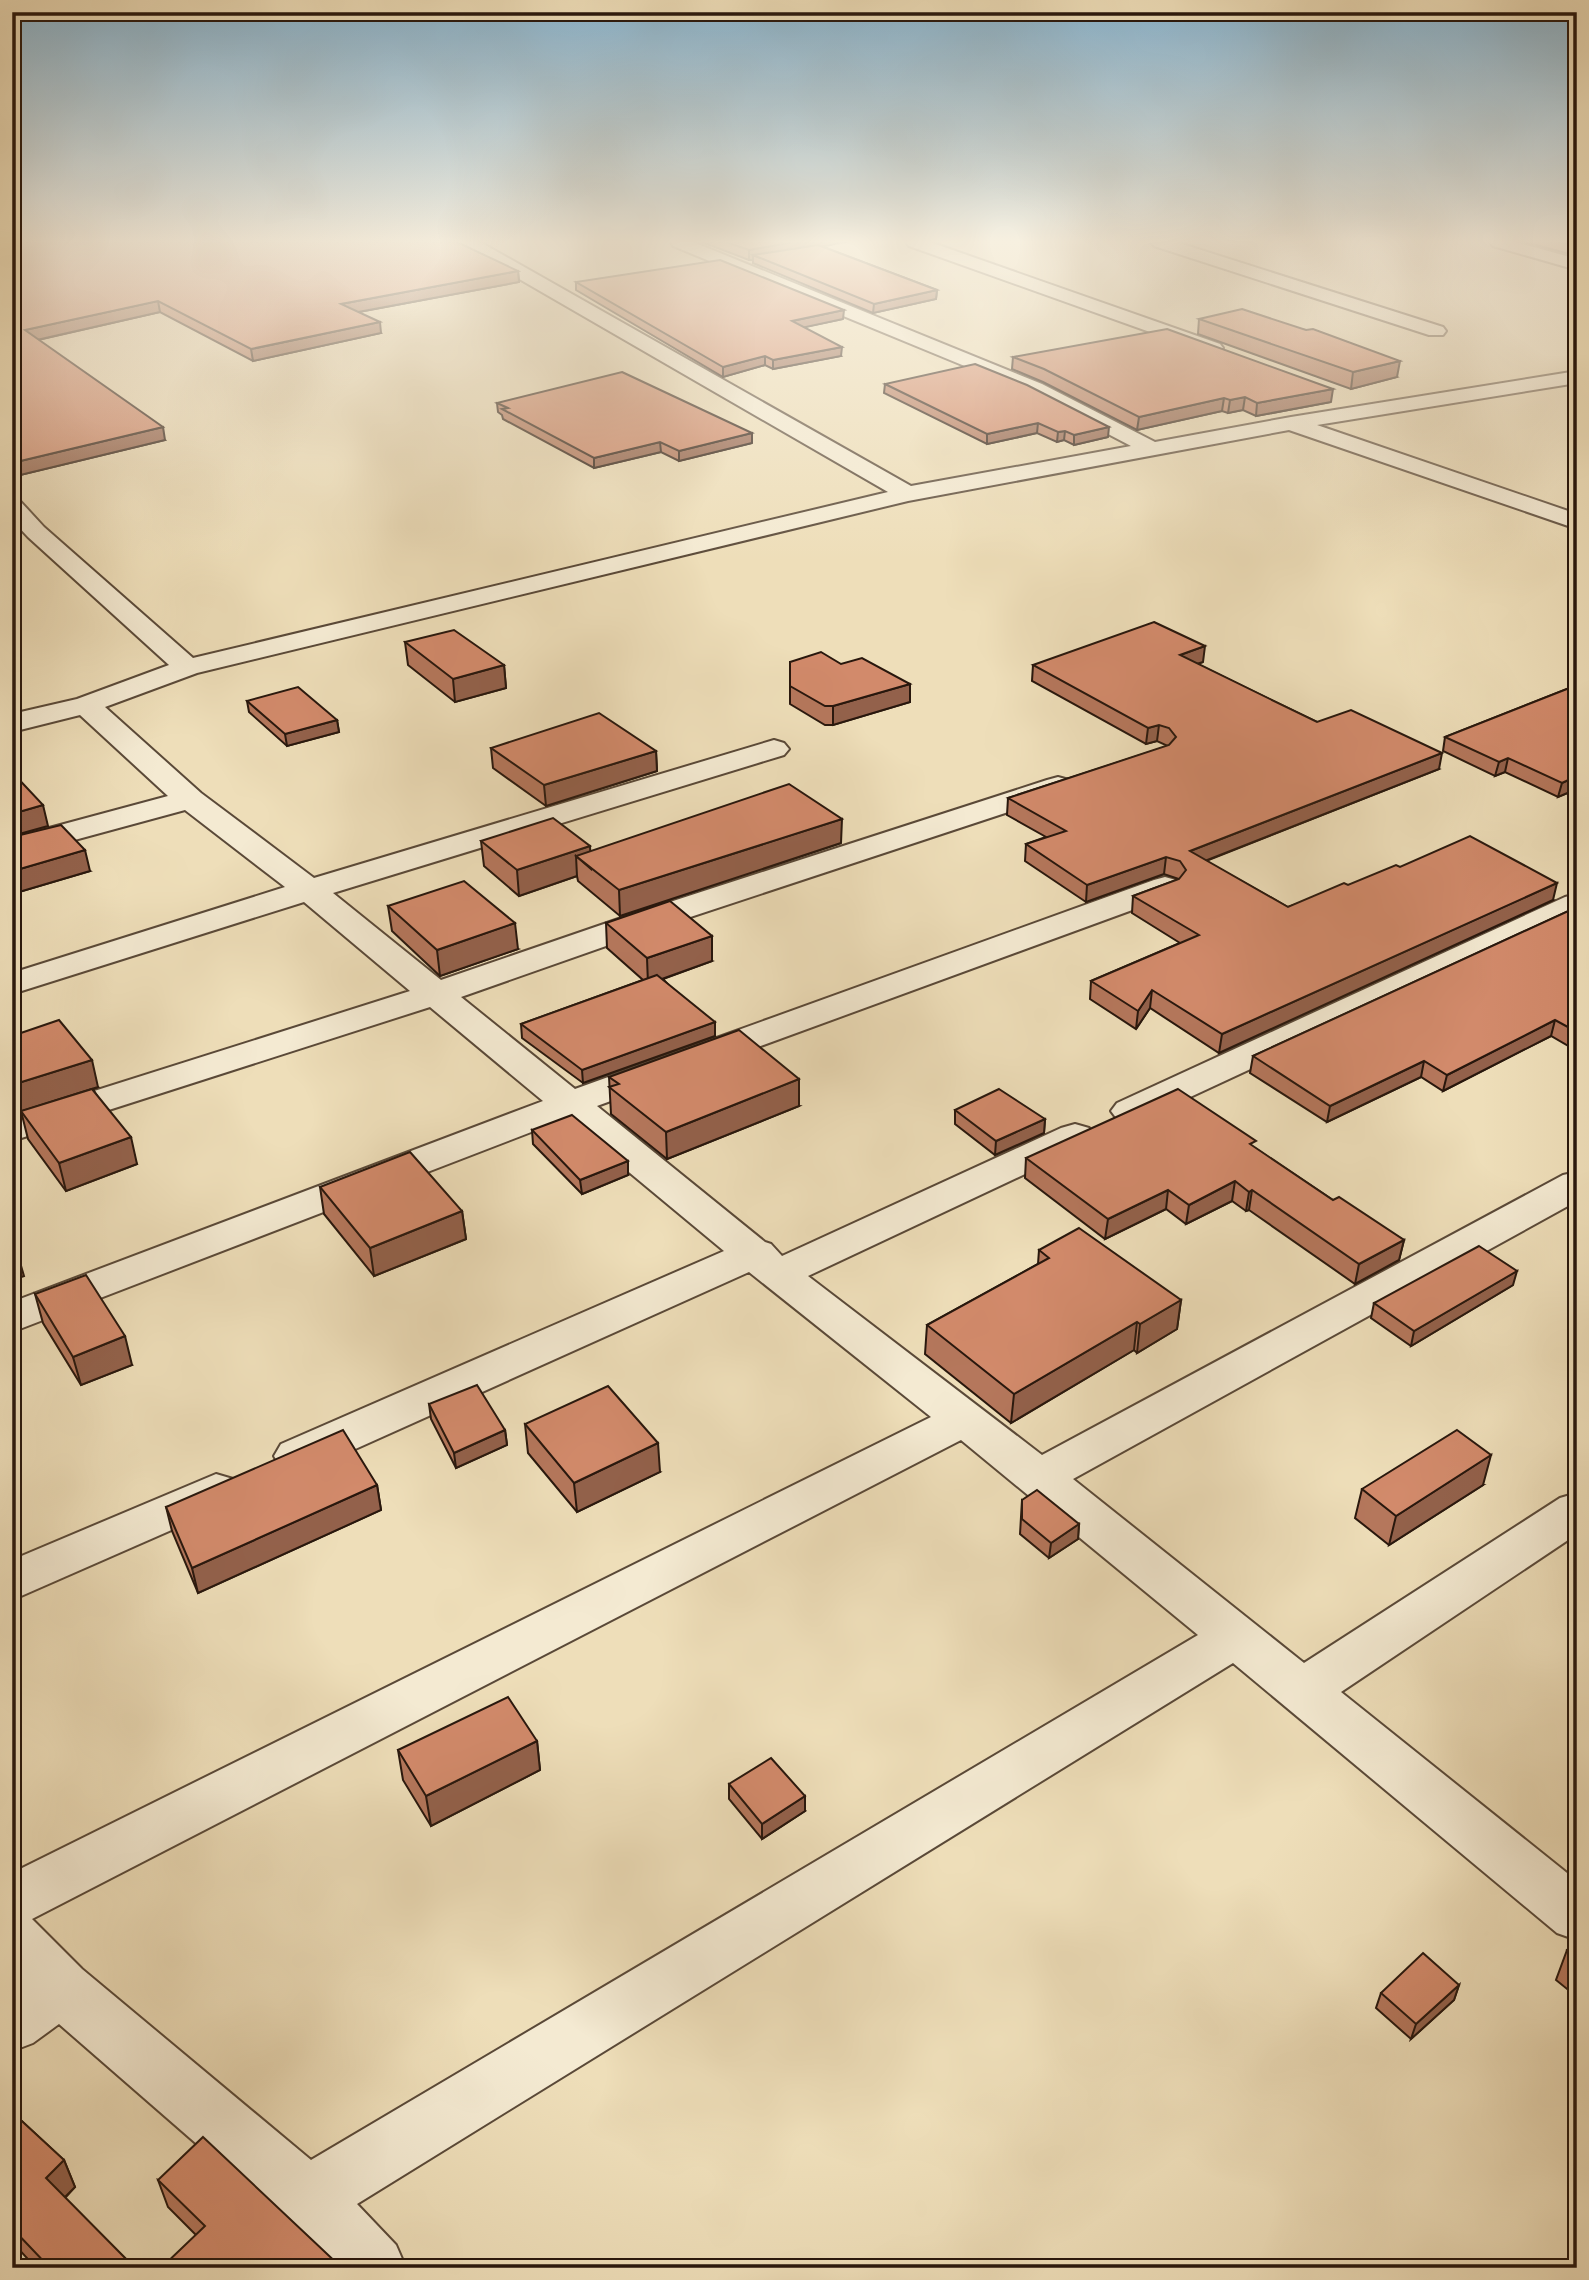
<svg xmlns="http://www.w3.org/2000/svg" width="1589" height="2280" font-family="Alegreya,serif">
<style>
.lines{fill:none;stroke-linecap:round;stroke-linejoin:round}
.street-casing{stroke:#5a4938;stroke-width:4}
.street{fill:#f4ead2;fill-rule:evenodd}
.wall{fill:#b5775c;stroke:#28170d;stroke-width:2}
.shaded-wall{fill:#93614b;stroke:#28170d;stroke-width:2}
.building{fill:#d28a6b;stroke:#28170d;stroke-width:2}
</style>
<rect width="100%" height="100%" fill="#eedeb9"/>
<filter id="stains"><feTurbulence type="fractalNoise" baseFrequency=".00286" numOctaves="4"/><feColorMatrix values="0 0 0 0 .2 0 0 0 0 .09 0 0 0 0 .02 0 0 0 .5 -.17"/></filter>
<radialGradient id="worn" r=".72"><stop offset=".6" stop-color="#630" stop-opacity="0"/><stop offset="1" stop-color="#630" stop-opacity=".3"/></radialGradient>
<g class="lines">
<defs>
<g id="street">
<path d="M460,242H480L911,486L1131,446L1028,392L673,246L671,242H693L1042,384L1155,442L1291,417L1577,371V383L1317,425L1577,514V529L1289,430L908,501L197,673L105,707L201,793L314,878L774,740L784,743L789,749L784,755L333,893L441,980L636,913L1047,780L1058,777L1069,780L1073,786L1069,792L660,927L461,997L575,1089L1154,880L1165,877L1176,880L1181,887L1176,894L597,1106L765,1242L771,1244L782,1256L1061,1128L1075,1124L1089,1128L1094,1136L1089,1144L808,1276L1042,1455L1563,1175L1577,1172V1201L1073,1479L1304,1663L1560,1498L1577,1493V1534L1341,1692L1577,1881V1940L1557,1933L1233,1663L357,2204L396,2245L406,2268H328L284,2220L59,2024L33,2043L12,2051V1989L19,1984L12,1977V1873L931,1417L749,1272L313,1468L297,1473L281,1468L274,1456L281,1444L724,1251L565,1119L12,1332V1302L543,1101L430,1007L12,1141V1117L410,991L304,902L12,994V973L285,887L185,810L12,857V838L168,796L80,715L12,732V714L77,699L169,665L28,537L12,520V499L20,501L44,527L193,658L888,492L462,246ZM961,1440L1198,1635L311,2160L82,1969L32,1919Z"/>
<polygon points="906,242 930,242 1220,344 1223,348 1213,354 1206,352 909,246"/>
<polygon points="1151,242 1176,242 1443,327 1446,331 1443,335 1429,335 1154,246"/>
<polygon points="1490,242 1516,242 1577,259 1577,270 1493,246"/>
<polygon points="1577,894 1577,917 1143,1119 1130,1122 1117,1119 1111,1111 1117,1103 1565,897"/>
<polygon points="216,1474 233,1479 239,1491 233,1503 12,1600 12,1560"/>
</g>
</defs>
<!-- street casing -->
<use href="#street" class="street-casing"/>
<!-- street -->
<use href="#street" class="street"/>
</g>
<!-- wall -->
<g class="wall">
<polygon points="12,242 518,271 519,282 359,312 381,333 253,361 160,312 38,340 165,440 12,477"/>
<polygon points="702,242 846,242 821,246 937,290 936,299 873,313 753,263 753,260 749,260"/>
<polygon points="1525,242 1577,242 1577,256"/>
<polygon points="576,282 843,319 804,327 841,356 773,369 765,365 723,377 576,290"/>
<polygon points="1199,319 1306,330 1397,377 1351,389 1198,334"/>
<polygon points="1013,357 1331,402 1256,416 1243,410 1228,413 1222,411 1137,430 1043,382 1012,369"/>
<polygon points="885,384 1108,437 1074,445 1064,440 1057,442 1037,433 987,444 884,393"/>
<polygon points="497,403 752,443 679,461 661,452 594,468 503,419 502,415 498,412"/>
<polygon points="405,642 504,665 506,688 455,702 408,665"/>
<polygon points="790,662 841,664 910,684 910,702 833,725 825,725 790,704"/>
<polygon points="1203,662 1197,664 1317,722 1439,769 1206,861 1288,907 1400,867 1553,900 1219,1053 1150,1008 1136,1029 1090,999 1091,981 1180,943 1132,913 1133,896 1179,879 1164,874 1086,902 1025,861 1026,844 1046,837 1007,815 1008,798 1168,746 1157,741 1146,744 1032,681 1033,665"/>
<polygon points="1577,685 1577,789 1558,797 1505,772 1495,776 1443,751 1445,737"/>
<polygon points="247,701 337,720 339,732 287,746 249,712"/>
<polygon points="491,748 656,751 657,771 546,806 493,768"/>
<polygon points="12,837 90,871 19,892 12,872"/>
<polygon points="481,841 590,846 590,851 841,843 620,916 578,881 577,876 519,896 484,866"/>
<polygon points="388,906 518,949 440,976 392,931"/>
<polygon points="1577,907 1577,1051 1551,1036 1443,1091 1421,1077 1327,1122 1250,1073 1253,1056"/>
<polygon points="606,923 712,961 663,979 715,1036 583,1083 522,1038 521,1024 643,980 607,948"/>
<polygon points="12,1036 98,1087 93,1089 137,1164 66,1191 28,1139 21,1111 13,1114 12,1113"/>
<polygon points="609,1077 799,1106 667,1159 611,1114"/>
<polygon points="955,1110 1045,1119 1044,1133 995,1155 955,1124"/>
<polygon points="532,1130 628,1175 582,1194 533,1144"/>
<polygon points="1255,1148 1333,1200 1404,1240 1399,1260 1355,1284 1249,1210 1246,1211 1232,1201 1186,1224 1166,1209 1105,1239 1025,1178 1026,1158"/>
<polygon points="320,1187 462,1211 466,1239 374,1276 324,1214"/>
<polygon points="1039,1250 1181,1300 1177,1329 1137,1353 1134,1350 1011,1423 925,1354 927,1325 1038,1264"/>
<polygon points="1513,1285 1411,1346 1371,1318 1374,1303"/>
<polygon points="35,1294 132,1365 81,1385 43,1323"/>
<polygon points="429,1404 505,1430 507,1445 456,1468 431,1419"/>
<polygon points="525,1424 660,1472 577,1512 528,1453"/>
<polygon points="377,1485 381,1510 198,1593 172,1531 166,1507"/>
<polygon points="1483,1485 1389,1545 1355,1518 1362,1489"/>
<polygon points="1022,1500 1079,1524 1078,1539 1049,1558 1020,1534"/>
<polygon points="537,1741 540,1770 431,1826 403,1780 398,1750"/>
<polygon points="729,1784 805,1811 762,1839 729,1799"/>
<polygon points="1577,1941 1577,1997 1556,1980 1567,1950"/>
<polygon points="1459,1985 1454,2000 1411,2039 1376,2008 1381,1993"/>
<polygon points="12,2112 64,2160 75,2187 65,2198 135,2268 36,2268 16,2246 12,2249"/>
<polygon points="158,2180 342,2268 196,2235 168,2207"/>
<polygon points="1577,2249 1577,2268 1576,2268 1571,2263"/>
</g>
<!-- shaded-wall -->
<g class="shaded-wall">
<polygon points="794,242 846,242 760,258 753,255 753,260 749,260 749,250"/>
<polygon points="518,271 519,282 342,315 341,304"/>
<polygon points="937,290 936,299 873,313 874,304"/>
<polygon points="158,301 160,312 28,342 25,330"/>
<polygon points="844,310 843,319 792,330 792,321"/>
<polygon points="380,322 381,333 253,361 251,349"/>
<polygon points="842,347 841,356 773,369 773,360"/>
<polygon points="765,356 765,365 723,377 723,367"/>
<polygon points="1400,361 1397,377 1351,389 1353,372"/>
<polygon points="1333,389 1331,402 1256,416 1257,403"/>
<polygon points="1245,397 1243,410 1228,413 1230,400"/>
<polygon points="1224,398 1222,411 1137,430 1139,417"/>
<polygon points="1038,423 1037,433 987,444 987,434"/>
<polygon points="163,427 165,440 12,477 12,463"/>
<polygon points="1109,427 1108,437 1074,445 1074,435"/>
<polygon points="1065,431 1064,440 1057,442 1058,432"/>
<polygon points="752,433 752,443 679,461 679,451"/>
<polygon points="660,442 661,452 594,468 594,458"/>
<polygon points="1205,646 1203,662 1178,670 1180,655"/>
<polygon points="504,665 506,688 455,702 453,679"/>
<polygon points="910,684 910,702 833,725 833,706"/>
<polygon points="337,720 339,732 287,746 285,734"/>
<polygon points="1159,725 1157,741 1146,744 1148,728"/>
<polygon points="656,751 657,771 546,806 544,785"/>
<polygon points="1442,753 1439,769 1187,868 1190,851"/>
<polygon points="1508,758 1505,772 1495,776 1499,762"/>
<polygon points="1577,776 1577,789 1558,797 1562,783"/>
<polygon points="43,805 48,826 12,836 12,814"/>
<polygon points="842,819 841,843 620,916 619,890"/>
<polygon points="590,846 591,869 576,856 577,876 519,896 517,870"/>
<polygon points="85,850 90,871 19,892 13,871"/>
<polygon points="1166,857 1164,874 1086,902 1087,885"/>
<polygon points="1557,883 1553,900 1219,1053 1222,1034"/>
<polygon points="515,923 518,949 440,976 437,950"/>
<polygon points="712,936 712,961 648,984 647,958"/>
<polygon points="1152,990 1150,1008 1136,1029 1138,1011"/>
<polygon points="1555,1020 1551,1036 1443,1091 1447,1075"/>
<polygon points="715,1022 715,1036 583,1083 582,1070"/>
<polygon points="92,1060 98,1087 13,1114 12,1085"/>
<polygon points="1424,1061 1421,1077 1327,1122 1330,1106"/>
<polygon points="799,1079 799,1106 667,1159 666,1132"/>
<polygon points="1045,1119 1044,1133 995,1155 996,1141"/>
<polygon points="131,1137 137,1164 66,1191 59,1163"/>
<polygon points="628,1161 628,1175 582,1194 580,1180"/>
<polygon points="1235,1181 1232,1201 1186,1224 1189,1205"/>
<polygon points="1168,1190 1166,1209 1105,1239 1108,1219"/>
<polygon points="1252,1190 1249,1210 1246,1211 1249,1192"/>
<polygon points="462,1211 466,1239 374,1276 370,1248"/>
<polygon points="1404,1240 1399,1260 1355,1284 1359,1264"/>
<polygon points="17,1252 24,1276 12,1280 12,1254"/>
<polygon points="1517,1271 1513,1285 1411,1346 1414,1331"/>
<polygon points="1181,1300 1177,1329 1137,1353 1140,1324"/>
<polygon points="1137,1322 1134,1350 1011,1423 1014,1394"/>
<polygon points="125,1336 132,1365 81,1385 73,1357"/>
<polygon points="505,1430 507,1445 456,1468 454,1453"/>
<polygon points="658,1443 660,1472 577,1512 574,1483"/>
<polygon points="1491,1455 1483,1485 1389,1545 1396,1516"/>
<polygon points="377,1485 381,1510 198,1593 192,1568"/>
<polygon points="1079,1524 1078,1539 1049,1558 1051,1543"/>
<polygon points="537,1741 540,1770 431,1826 426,1796"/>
<polygon points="805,1796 805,1811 762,1839 762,1824"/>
<polygon points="1459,1985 1454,2000 1411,2039 1416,2024"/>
<polygon points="64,2160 75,2187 57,2205 46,2178"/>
<polygon points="12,2239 16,2246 12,2249"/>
</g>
<!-- building -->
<g class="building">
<polygon points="12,242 457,242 518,271 341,304 380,322 251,349 158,301 25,330 163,427 12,463"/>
<polygon points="726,242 794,242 749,250"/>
<polygon points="1558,242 1577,242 1577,247"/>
<polygon points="818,245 937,290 874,304 753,255"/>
<polygon points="720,260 844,310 792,321 842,347 773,360 765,356 723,367 576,282"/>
<polygon points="1242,309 1306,330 1313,329 1400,361 1353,372 1199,319"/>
<polygon points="1167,329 1333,389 1257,403 1245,397 1230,400 1224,398 1139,417 1044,369 1013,357"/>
<polygon points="975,364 1027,385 1109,427 1074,435 1065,431 1058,432 1038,423 987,434 885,384"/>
<polygon points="622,372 752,433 679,451 660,442 594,458 502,409 508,408 497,403"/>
<polygon points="1154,622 1205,646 1180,655 1317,722 1351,710 1442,753 1190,851 1288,907 1344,883 1348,885 1396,865 1400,867 1470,836 1557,883 1222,1034 1152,990 1138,1011 1091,981 1199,935 1133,896 1179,879 1186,870 1180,861 1166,857 1087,885 1026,844 1066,831 1008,798 1169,745 1176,737 1169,728 1159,725 1148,728 1033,665"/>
<polygon points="454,630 504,665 453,679 405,642"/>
<polygon points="821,652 841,664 862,658 910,684 833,706 825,706 790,686 790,662"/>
<polygon points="1577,685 1577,776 1562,783 1508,758 1499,762 1445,737"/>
<polygon points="298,687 337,720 285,734 247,701"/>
<polygon points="599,713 656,751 544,785 491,748"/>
<polygon points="12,772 43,805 12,814"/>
<polygon points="789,784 842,819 619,890 576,856"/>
<polygon points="553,818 590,846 517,870 481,841"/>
<polygon points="61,825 85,850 13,871 12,868 12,837"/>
<polygon points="464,881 515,923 437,950 388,906"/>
<polygon points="670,901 712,936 647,958 606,923"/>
<polygon points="1577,907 1577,1032 1555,1020 1447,1075 1424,1061 1330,1106 1253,1056"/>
<polygon points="657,975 715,1022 582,1070 521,1024"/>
<polygon points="59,1020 92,1060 12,1085 12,1036"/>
<polygon points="739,1030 799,1079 666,1132 609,1087 619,1084 609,1077"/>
<polygon points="92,1089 131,1137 59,1163 21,1111"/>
<polygon points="999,1089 1045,1119 996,1141 955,1110"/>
<polygon points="1178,1089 1256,1141 1250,1144 1333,1200 1339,1197 1404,1240 1359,1264 1252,1190 1249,1192 1235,1181 1189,1205 1168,1190 1108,1219 1026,1158"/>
<polygon points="572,1115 628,1161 580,1180 532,1130"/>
<polygon points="410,1152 462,1211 370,1248 320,1187"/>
<polygon points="1079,1228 1181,1300 1140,1324 1137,1322 1014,1394 927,1325 1049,1258 1039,1250"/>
<polygon points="12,1246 17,1252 12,1254"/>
<polygon points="1479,1246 1517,1271 1414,1331 1374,1303"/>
<polygon points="86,1275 125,1336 73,1357 35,1294"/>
<polygon points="477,1385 505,1430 454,1453 429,1404"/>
<polygon points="608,1386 658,1443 574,1483 525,1424"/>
<polygon points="343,1430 377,1485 192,1568 166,1507"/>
<polygon points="1457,1430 1491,1455 1396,1516 1362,1489"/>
<polygon points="1037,1490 1079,1524 1051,1543 1022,1519 1022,1500"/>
<polygon points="508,1697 537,1741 426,1796 398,1750"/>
<polygon points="771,1758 805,1796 762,1824 729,1784"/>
<polygon points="1577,1941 1577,1958 1567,1950"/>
<polygon points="1423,1953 1459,1985 1416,2024 1381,1993"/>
<polygon points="12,2112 64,2160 46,2178 135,2268 50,2268 12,2228"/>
<polygon points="203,2137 342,2268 161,2268 205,2226 158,2180"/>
</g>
<!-- sky -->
<linearGradient id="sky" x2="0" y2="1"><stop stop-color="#89b7d4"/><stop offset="0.43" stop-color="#f7f0e0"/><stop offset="1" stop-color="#f7f0e0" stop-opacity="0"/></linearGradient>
<rect width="1589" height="561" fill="url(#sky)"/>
<!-- margin -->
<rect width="1589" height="2280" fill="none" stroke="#eedeb9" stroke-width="42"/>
<rect x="14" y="14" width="1561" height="2252" fill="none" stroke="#28170d" stroke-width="3.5"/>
<rect x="21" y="21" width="1547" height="2238" fill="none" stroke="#28170d" stroke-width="2"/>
<rect width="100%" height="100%" filter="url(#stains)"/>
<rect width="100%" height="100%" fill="url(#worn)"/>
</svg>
